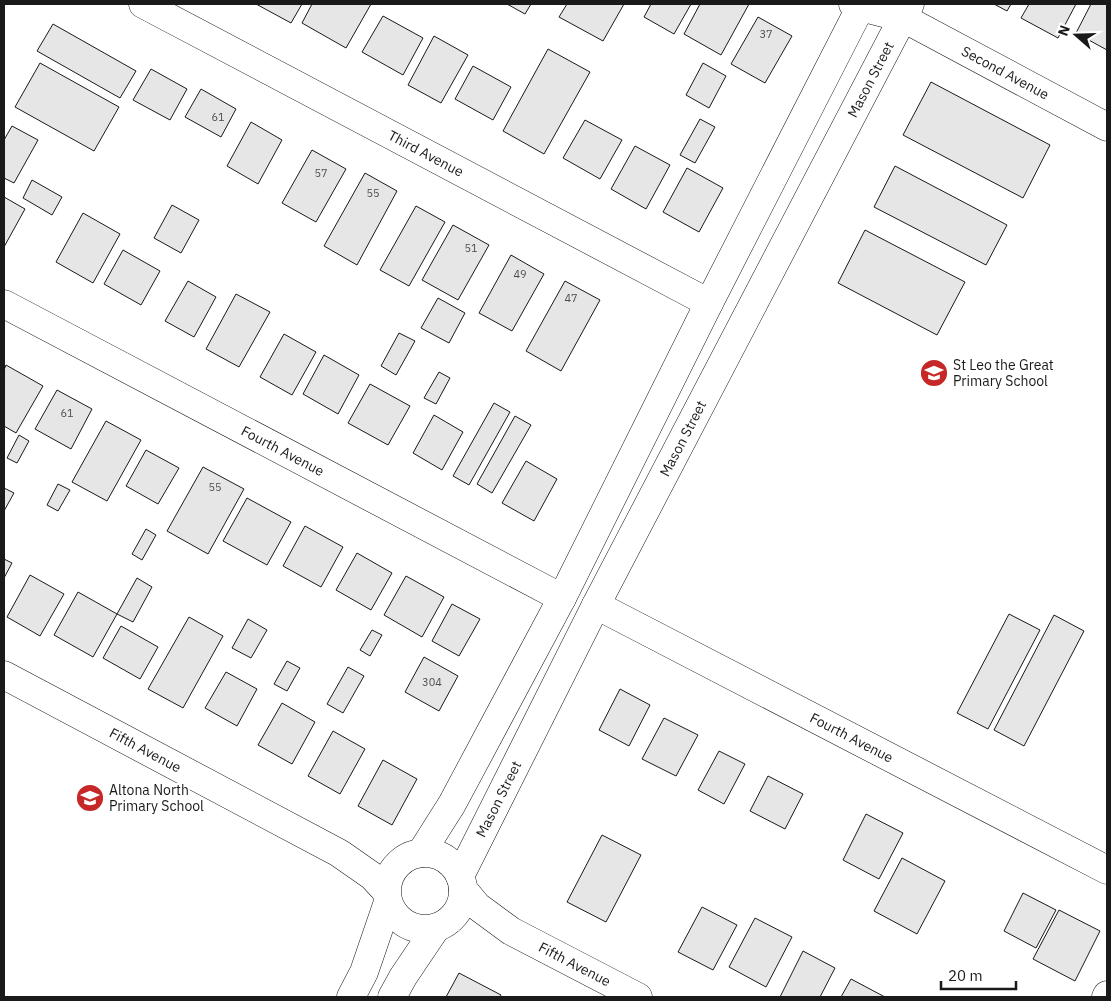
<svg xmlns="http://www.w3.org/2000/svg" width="1111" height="1001" font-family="'IBM Plex Sans',sans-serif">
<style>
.building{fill:#e6e6e6;stroke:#1a1a1a}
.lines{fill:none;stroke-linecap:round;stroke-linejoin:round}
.minor-casing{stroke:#1a1a1a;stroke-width:29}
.minor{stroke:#fff;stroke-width:28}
.labels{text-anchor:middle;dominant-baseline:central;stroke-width:4;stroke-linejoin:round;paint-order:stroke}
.number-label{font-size:11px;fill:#4d4d4d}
.street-label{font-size:14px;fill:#1a1a1a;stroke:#fff}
.poi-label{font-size:14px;fill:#1a1a1a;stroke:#fff;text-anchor:start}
</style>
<rect width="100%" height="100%" fill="#fff"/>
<!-- building -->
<g class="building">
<polygon points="256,4 302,4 291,23"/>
<polygon points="312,4 371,4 346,48 302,23"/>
<polygon points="507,4 531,4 525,14"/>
<polygon points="567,4 624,4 603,41 559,17"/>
<polygon points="651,4 691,4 674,34 644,17"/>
<polygon points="700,4 749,4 721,55 684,34"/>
<polygon points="994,4 1011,4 1007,11"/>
<polygon points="1029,4 1076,4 1058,38 1021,18"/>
<polygon points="1091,4 1107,4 1107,50 1076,33"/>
<polygon points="383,16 423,38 403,75 362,52"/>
<polygon points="758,17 792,36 765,83 731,64"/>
<polygon points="53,24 136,71 120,98 37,51"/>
<polygon points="434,36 468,55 441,103 408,85"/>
<polygon points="548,49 590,72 544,154 503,131"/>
<polygon points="40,63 119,107 94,151 15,107"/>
<polygon points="703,63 726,76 709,108 686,95"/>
<polygon points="473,66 511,87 493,120 455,99"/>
<polygon points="151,69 187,89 170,120 133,100"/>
<polygon points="931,82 1050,145 1023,198 903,135"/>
<polygon points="201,89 236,109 221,137 185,117"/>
<polygon points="700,119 715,127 695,163 680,155"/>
<polygon points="585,120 622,140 600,179 563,158"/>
<polygon points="251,122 282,140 258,184 227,166"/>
<polygon points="12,126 38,140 14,183 4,178 4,140"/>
<polygon points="635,146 670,165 646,209 611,189"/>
<polygon points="312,150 346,169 316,222 282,203"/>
<polygon points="895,166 1007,225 986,265 874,207"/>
<polygon points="687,168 723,188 699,232 663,212"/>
<polygon points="365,173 397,191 357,265 324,246"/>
<polygon points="32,180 62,197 52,215 23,198"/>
<polygon points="4,197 25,209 4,247"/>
<polygon points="172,205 199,220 181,253 154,238"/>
<polygon points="416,206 445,222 409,286 380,270"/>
<polygon points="83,213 120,234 93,283 56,262"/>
<polygon points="453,225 489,245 458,300 422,280"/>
<polygon points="865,230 965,282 937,335 838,283"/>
<polygon points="123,250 160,271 141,305 104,284"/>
<polygon points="511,255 544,274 512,331 479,313"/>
<polygon points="188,281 216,297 194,337 165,321"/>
<polygon points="565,281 600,300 561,371 526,351"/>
<polygon points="236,294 270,312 239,367 206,349"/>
<polygon points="438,298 465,313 449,343 421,328"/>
<polygon points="399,333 415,341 396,375 381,366"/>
<polygon points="284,334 316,352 292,395 260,377"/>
<polygon points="324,355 359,375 338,414 303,394"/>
<polygon points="6,365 43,386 16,433 4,426 4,370"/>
<polygon points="439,372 450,378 436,404 424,398"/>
<polygon points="370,384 410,406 388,445 348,423"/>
<polygon points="57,390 92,409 71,449 35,429"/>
<polygon points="494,403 510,412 469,485 453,476"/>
<polygon points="434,415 463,432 442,470 413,453"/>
<polygon points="515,416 531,425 492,493 477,484"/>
<polygon points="106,421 141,440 107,501 72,482"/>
<polygon points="19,435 29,441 17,463 7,458"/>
<polygon points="146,450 179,468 158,504 126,486"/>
<polygon points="526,461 557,479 534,521 502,503"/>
<polygon points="203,467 244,489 208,554 167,531"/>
<polygon points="58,484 70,490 58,511 47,505"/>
<polygon points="4,488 14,493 4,511"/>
<polygon points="247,498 291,522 267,565 223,541"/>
<polygon points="305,526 343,547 321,587 283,566"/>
<polygon points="146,529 156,535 142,560 132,554"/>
<polygon points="357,553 392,573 371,610 336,590"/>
<polygon points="4,559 12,563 4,578"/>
<polygon points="30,575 64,594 40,636 7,617"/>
<polygon points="406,576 444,597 422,637 384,615"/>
<polygon points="137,578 152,587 133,622 117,614"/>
<polygon points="78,592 117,614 93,657 54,635"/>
<polygon points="452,604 480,619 459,656 432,641"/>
<polygon points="1009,614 1040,630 988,729 957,713"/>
<polygon points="1054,615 1084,631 1024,746 994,730"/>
<polygon points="189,617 223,636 183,708 148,689"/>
<polygon points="248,619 267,630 251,658 232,648"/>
<polygon points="121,626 158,647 140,679 103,658"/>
<polygon points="372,630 382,635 370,656 360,650"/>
<polygon points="424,657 458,676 439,711 405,692"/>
<polygon points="287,661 300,668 287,691 274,684"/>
<polygon points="348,667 364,676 343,713 327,704"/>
<polygon points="226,672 257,689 237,726 205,708"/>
<polygon points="620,689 650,705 629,746 599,730"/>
<polygon points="282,703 315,722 292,764 258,745"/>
<polygon points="664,718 698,735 676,776 642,759"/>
<polygon points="333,731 365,749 340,794 308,776"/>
<polygon points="719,751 745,764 724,804 698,790"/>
<polygon points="383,760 417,779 392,825 358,806"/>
<polygon points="768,776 803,794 785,829 750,811"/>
<polygon points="866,814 903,833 879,879 843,860"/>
<polygon points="602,835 641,855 606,922 567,902"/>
<polygon points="902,858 945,881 917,934 874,911"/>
<polygon points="1023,893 1056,910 1036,948 1004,931"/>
<polygon points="702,907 737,925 713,970 678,952"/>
<polygon points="1059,910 1100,931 1075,981 1033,959"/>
<polygon points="755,918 792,937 766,987 729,967"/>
<polygon points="803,951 835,968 820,997 780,997"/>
<polygon points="459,973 501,995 500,997 446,997"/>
<polygon points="851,979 885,997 841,997"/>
</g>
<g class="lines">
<defs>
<g id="minor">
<path id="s1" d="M143,4L709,303"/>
<path id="s2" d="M853,4L860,7L903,18L1107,127"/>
<path id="s3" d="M4,304L562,598"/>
<path id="s4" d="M596,605L1107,870"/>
<path id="s5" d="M4,675L339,853L372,876L386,891"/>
<polyline points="421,853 452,804 562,598 709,303 862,4"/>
<circle cx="425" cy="891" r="38"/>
<path id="s6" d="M460,876L596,605L910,4"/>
<path id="s7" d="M463,889L477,906L511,931L638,997"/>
<polyline points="351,997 364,972 388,902"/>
<polyline points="392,997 403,977 436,928"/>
<polyline points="1106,997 1107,995"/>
</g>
</defs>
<!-- minor casing -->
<use href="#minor" class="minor-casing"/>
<!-- minor -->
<use href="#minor" class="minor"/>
</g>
<!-- icons -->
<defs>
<symbol id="school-disc" viewBox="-11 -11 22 22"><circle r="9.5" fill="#c62828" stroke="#fff"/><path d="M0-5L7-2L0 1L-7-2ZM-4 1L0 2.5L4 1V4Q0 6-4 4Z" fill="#fff"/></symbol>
</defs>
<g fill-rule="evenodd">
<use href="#school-disc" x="918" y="357" width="32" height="32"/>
<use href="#school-disc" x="74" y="782" width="32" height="32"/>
</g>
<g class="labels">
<!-- number labels -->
<g class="number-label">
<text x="766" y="34">37</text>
<text x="218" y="117">61</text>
<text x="321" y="173">57</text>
<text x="373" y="193">55</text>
<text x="471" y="248">51</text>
<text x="520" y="274">49</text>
<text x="571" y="298">47</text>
<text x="67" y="413">61</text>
<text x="215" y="487">55</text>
<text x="432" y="682">304</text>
</g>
<!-- street labels -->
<g class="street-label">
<text stroke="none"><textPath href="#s2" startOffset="168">Second Avenue</textPath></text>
<text stroke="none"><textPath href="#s6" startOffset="896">Mason Street</textPath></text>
<text stroke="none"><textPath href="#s1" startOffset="320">Third Avenue</textPath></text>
<text stroke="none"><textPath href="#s6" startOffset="491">Mason Street</textPath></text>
<text stroke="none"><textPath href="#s3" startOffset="315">Fourth Avenue</textPath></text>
<text stroke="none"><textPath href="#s4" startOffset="288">Fourth Avenue</textPath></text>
<text stroke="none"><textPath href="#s5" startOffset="160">Fifth Avenue</textPath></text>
<text stroke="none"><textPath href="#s6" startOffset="86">Mason Street</textPath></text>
<text stroke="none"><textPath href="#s7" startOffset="136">Fifth Avenue</textPath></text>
</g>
<!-- poi labels -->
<g class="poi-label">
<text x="953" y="365">St Leo the Great<tspan x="953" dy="16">Primary School</tspan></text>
<text x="109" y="790">Altona North<tspan x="109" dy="16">Primary School</tspan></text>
</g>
</g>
<!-- border -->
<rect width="1111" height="1001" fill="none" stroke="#1a1a1a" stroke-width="10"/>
<!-- north arrow -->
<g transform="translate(1076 35) rotate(290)" stroke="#ffffff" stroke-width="4" paint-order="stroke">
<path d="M0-4L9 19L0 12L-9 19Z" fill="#1a1a1a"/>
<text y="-8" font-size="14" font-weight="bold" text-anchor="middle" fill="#1a1a1a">N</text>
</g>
<!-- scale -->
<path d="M941 981v8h75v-8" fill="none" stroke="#1a1a1a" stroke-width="2.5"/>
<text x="948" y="981" font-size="15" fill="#1a1a1a" stroke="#ffffff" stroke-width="4" paint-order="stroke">20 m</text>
</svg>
